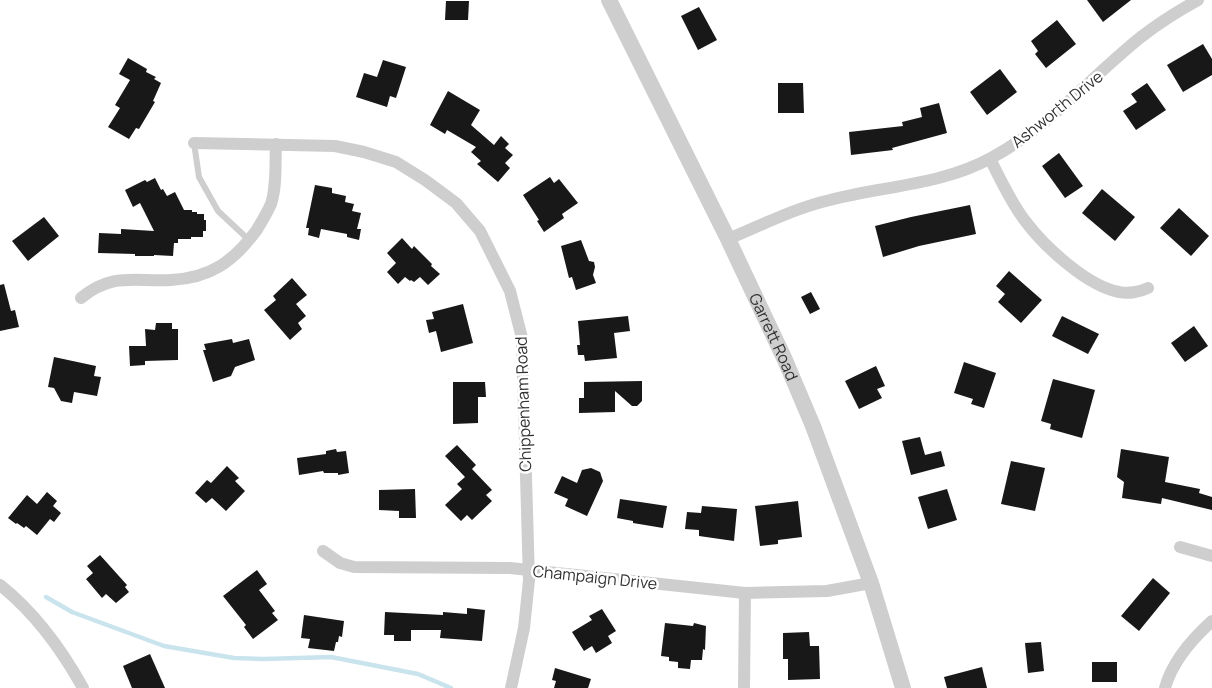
<svg xmlns="http://www.w3.org/2000/svg" width="1212" height="688" font-family="Manrope,sans-serif">
<style>
.lines{fill:none;stroke-linecap:round;stroke-linejoin:round}
.stream{stroke:#cae4ee;stroke-width:4.5}
.building{fill:#181818}
.service{stroke:#cecece;stroke-width:6}
.minor{stroke:#cecece;stroke-width:12}
.tertiary{stroke:#cecece;stroke-width:16}
.labels{text-anchor:middle;dominant-baseline:central;stroke-width:5;stroke-linejoin:round;paint-order:stroke}
.street-label{font-size:16px;fill:#313131;stroke:#fff}
</style>
<rect width="100%" height="100%" fill="#fff"/>
<g class="lines">
<!-- stream -->
<polyline class="stream" points="46,597 72,612 164,646 234,658 264,659 331,657 418,674 451,688"/>
</g>
<!-- building -->
<g class="building">
<polygon points="1087,0 1131,0 1103,22"/>
<polygon points="446,1 469,1 468,20 445,20"/>
<polygon points="699,7 717,40 698,50 681,16"/>
<polygon points="1057,20 1076,44 1046,68 1035,54 1038,51 1031,41"/>
<polygon points="1203,44 1212,59 1212,75 1183,92 1167,65"/>
<polygon points="128,58 147,69 146,72 156,77 154,79 161,83 153,101 155,102 139,129 136,128 129,139 108,127 120,108 115,105 130,80 119,74"/>
<polygon points="383,60 406,67 396,98 390,96 387,107 356,97 364,73 377,77"/>
<polygon points="1000,69 1017,92 987,115 970,92"/>
<polygon points="778,83 803,83 804,113 778,113"/>
<polygon points="1147,83 1166,110 1136,130 1123,111 1137,102 1131,94"/>
<polygon points="448,91 480,110 471,125 494,145 501,136 509,144 505,148 513,155 505,163 510,168 498,182 477,164 481,161 471,152 476,147 447,130 445,134 430,125"/>
<polygon points="939,103 947,133 892,148 893,150 851,155 849,132 903,126 902,122 922,117 920,108"/>
<polygon points="1059,153 1083,186 1065,198 1042,166"/>
<polygon points="550,177 554,183 559,179 578,203 562,214 564,218 544,232 537,221 539,220 523,195"/>
<polygon points="155,178 161,190 163,189 167,196 175,192 184,210 192,210 192,212 197,212 197,214 204,214 204,220 206,220 206,231 203,231 203,237 191,237 191,239 178,239 178,243 174,243 173,256 154,255 154,256 135,256 135,254 98,253 99,233 121,234 121,229 154,231 140,203 133,207 125,190 145,180 147,182"/>
<polygon points="315,185 332,188 332,193 346,196 345,202 354,204 352,211 361,213 357,229 361,229 359,240 347,237 347,234 321,229 319,238 308,235 309,228 306,228"/>
<polygon points="1102,189 1135,217 1115,241 1082,213"/>
<polygon points="970,205 976,234 919,246 883,257 875,226 911,217"/>
<polygon points="1179,208 1209,236 1191,256 1160,228"/>
<polygon points="44,217 59,236 28,261 12,241"/>
<polygon points="402,238 412,249 414,246 432,264 431,266 440,274 428,285 420,277 414,282 411,280 410,281 405,277 398,284 387,272 396,263 387,253"/>
<polygon points="581,240 589,261 594,262 595,267 593,275 596,283 576,290 572,277 569,278 561,246"/>
<polygon points="1009,271 1042,300 1021,323 998,302 1005,294 996,286"/>
<polygon points="292,278 307,295 296,304 306,316 298,323 302,329 290,340 264,310 276,300 273,296"/>
<polygon points="4,284 11,311 15,310 19,327 0,331 0,285"/>
<polygon points="811,292 820,309 810,314 801,297"/>
<polygon points="463,304 473,343 441,352 436,331 429,333 426,320 434,319 432,312"/>
<polygon points="628,316 630,331 614,333 617,358 585,361 584,355 578,355 577,345 580,345 578,321"/>
<polygon points="1062,316 1099,334 1088,354 1052,336"/>
<polygon points="156,323 172,323 172,329 178,329 178,360 145,361 145,365 130,366 129,346 146,346 145,329 155,330"/>
<polygon points="1194,326 1208,346 1185,362 1171,343"/>
<polygon points="232,339 233,343 249,339 255,360 235,367 231,376 213,382 203,350 206,350 204,344"/>
<polygon points="54,357 96,366 94,376 101,377 97,396 74,392 72,403 61,401 54,388 48,387"/>
<polygon points="964,362 996,373 984,408 971,404 973,399 954,393"/>
<polygon points="876,366 885,386 877,389 882,398 859,409 845,381"/>
<polygon points="1053,379 1095,390 1082,438 1050,429 1051,424 1041,421"/>
<polygon points="642,381 642,401 637,406 632,406 615,391 615,412 579,413 579,398 584,398 584,382"/>
<polygon points="453,382 485,382 486,397 478,397 478,423 453,424"/>
<polygon points="920,437 925,455 941,451 945,466 911,475 902,441"/>
<polygon points="457,445 476,465 472,469 492,490 486,495 492,501 472,520 467,515 461,521 445,505 462,489 457,484 465,477 445,456"/>
<polygon points="336,449 337,452 346,451 349,473 338,475 338,473 324,473 323,471 299,475 297,458 326,454 326,451"/>
<polygon points="1121,449 1169,457 1165,482 1200,489 1199,493 1212,497 1212,510 1162,498 1161,504 1122,498 1124,482 1117,477"/>
<polygon points="1011,461 1045,468 1035,511 1001,504"/>
<polygon points="227,466 239,478 235,481 245,491 226,511 212,498 206,503 195,493 207,480 211,483"/>
<polygon points="591,468 600,472 603,481 587,516 565,506 568,499 554,493 562,476 577,483 582,470"/>
<polygon points="415,489 416,518 399,518 399,511 379,510 379,490"/>
<polygon points="947,489 957,520 928,529 918,497"/>
<polygon points="47,492 57,501 53,506 61,513 54,522 50,519 37,535 26,526 24,528 17,523 16,524 8,518 27,495 37,504"/>
<polygon points="620,499 667,506 663,528 633,523 633,521 617,518"/>
<polygon points="798,501 802,537 778,540 778,544 760,546 755,506"/>
<polygon points="702,506 737,509 734,541 699,536 699,530 685,529 687,512 701,513"/>
<polygon points="100,555 127,585 125,587 129,592 116,603 106,594 102,598 86,579 93,573 87,566"/>
<polygon points="257,570 267,584 259,590 275,611 272,613 278,620 253,639 244,627 246,625 223,596"/>
<polygon points="1153,578 1170,593 1139,631 1121,616"/>
<polygon points="467,608 485,610 482,641 440,638 441,630 411,630 411,641 394,641 394,635 384,635 385,612 443,615 443,612 467,614"/>
<polygon points="602,609 616,631 608,636 612,643 596,653 592,646 584,651 572,632 592,620 589,616"/>
<polygon points="304,615 344,621 342,637 339,636 338,642 336,642 334,651 308,648 310,639 301,638"/>
<polygon points="665,623 693,626 694,623 706,626 705,650 703,649 702,660 691,660 690,669 678,668 678,662 669,661 669,657 661,656"/>
<polygon points="809,632 810,646 819,646 820,679 788,680 788,659 783,659 783,633"/>
<polygon points="1041,642 1044,671 1028,673 1025,643"/>
<polygon points="150,654 165,688 132,688 123,666"/>
<rect x="1092" y="662" width="25" height="20"/>
<polygon points="982,667 987,688 947,688 944,677"/>
<polygon points="555,668 591,679 588,688 554,688 556,681 552,680"/>
</g>
<g class="lines">
<!-- service -->
<polyline class="service" points="194,143 199,177 218,211 249,240"/>
<!-- minor -->
<g class="minor">
<polyline points="194,143 335,146 364,152 396,162 425,180 456,203 480,231 510,291 522,338 529,580 524,628 511,688"/>
<path d="M990,159C1001,180 1011,203 1026,222C1045,247 1087,286 1119,292C1128,294 1140,292 1148,288"/>
<path d="M728,239C762,225 795,208 830,200C884,186 942,185 991,158C1048,128 1091,77 1141,37C1159,23 1178,11 1198,0"/>
<path d="M81,298C113,272 134,282 171,280C210,278 233,262 256,231C261,223 267,213 271,204C277,186 275,163 276,144"/>
<polyline points="1180,547 1212,556"/>
<polyline points="323,551 340,563 354,567 510,568 745,593 827,591 871,583"/>
<path d="M0,585C34,612 62,650 83,688"/>
<polyline points="744,688 745,593"/>
<path d="M1165,688C1172,662 1192,639 1212,621"/>
</g>
<!-- tertiary -->
<path class="tertiary" id="s1" d="M609,0L728,239L785,360L813,426L871,583L903,688"/>
</g>
<g class="labels">
<!-- street labels -->
<g class="street-label">
<text transform="translate(1057 109) rotate(-39)">Ashworth Drive</text>
<text stroke="none"><textPath href="#s1" startOffset="375">Garrett Road</textPath></text>
<text transform="translate(523 404) rotate(-92)">Chippenham Road</text>
<text transform="translate(595 577) rotate(6)">Champaign Drive</text>
</g>
</g>
</svg>
